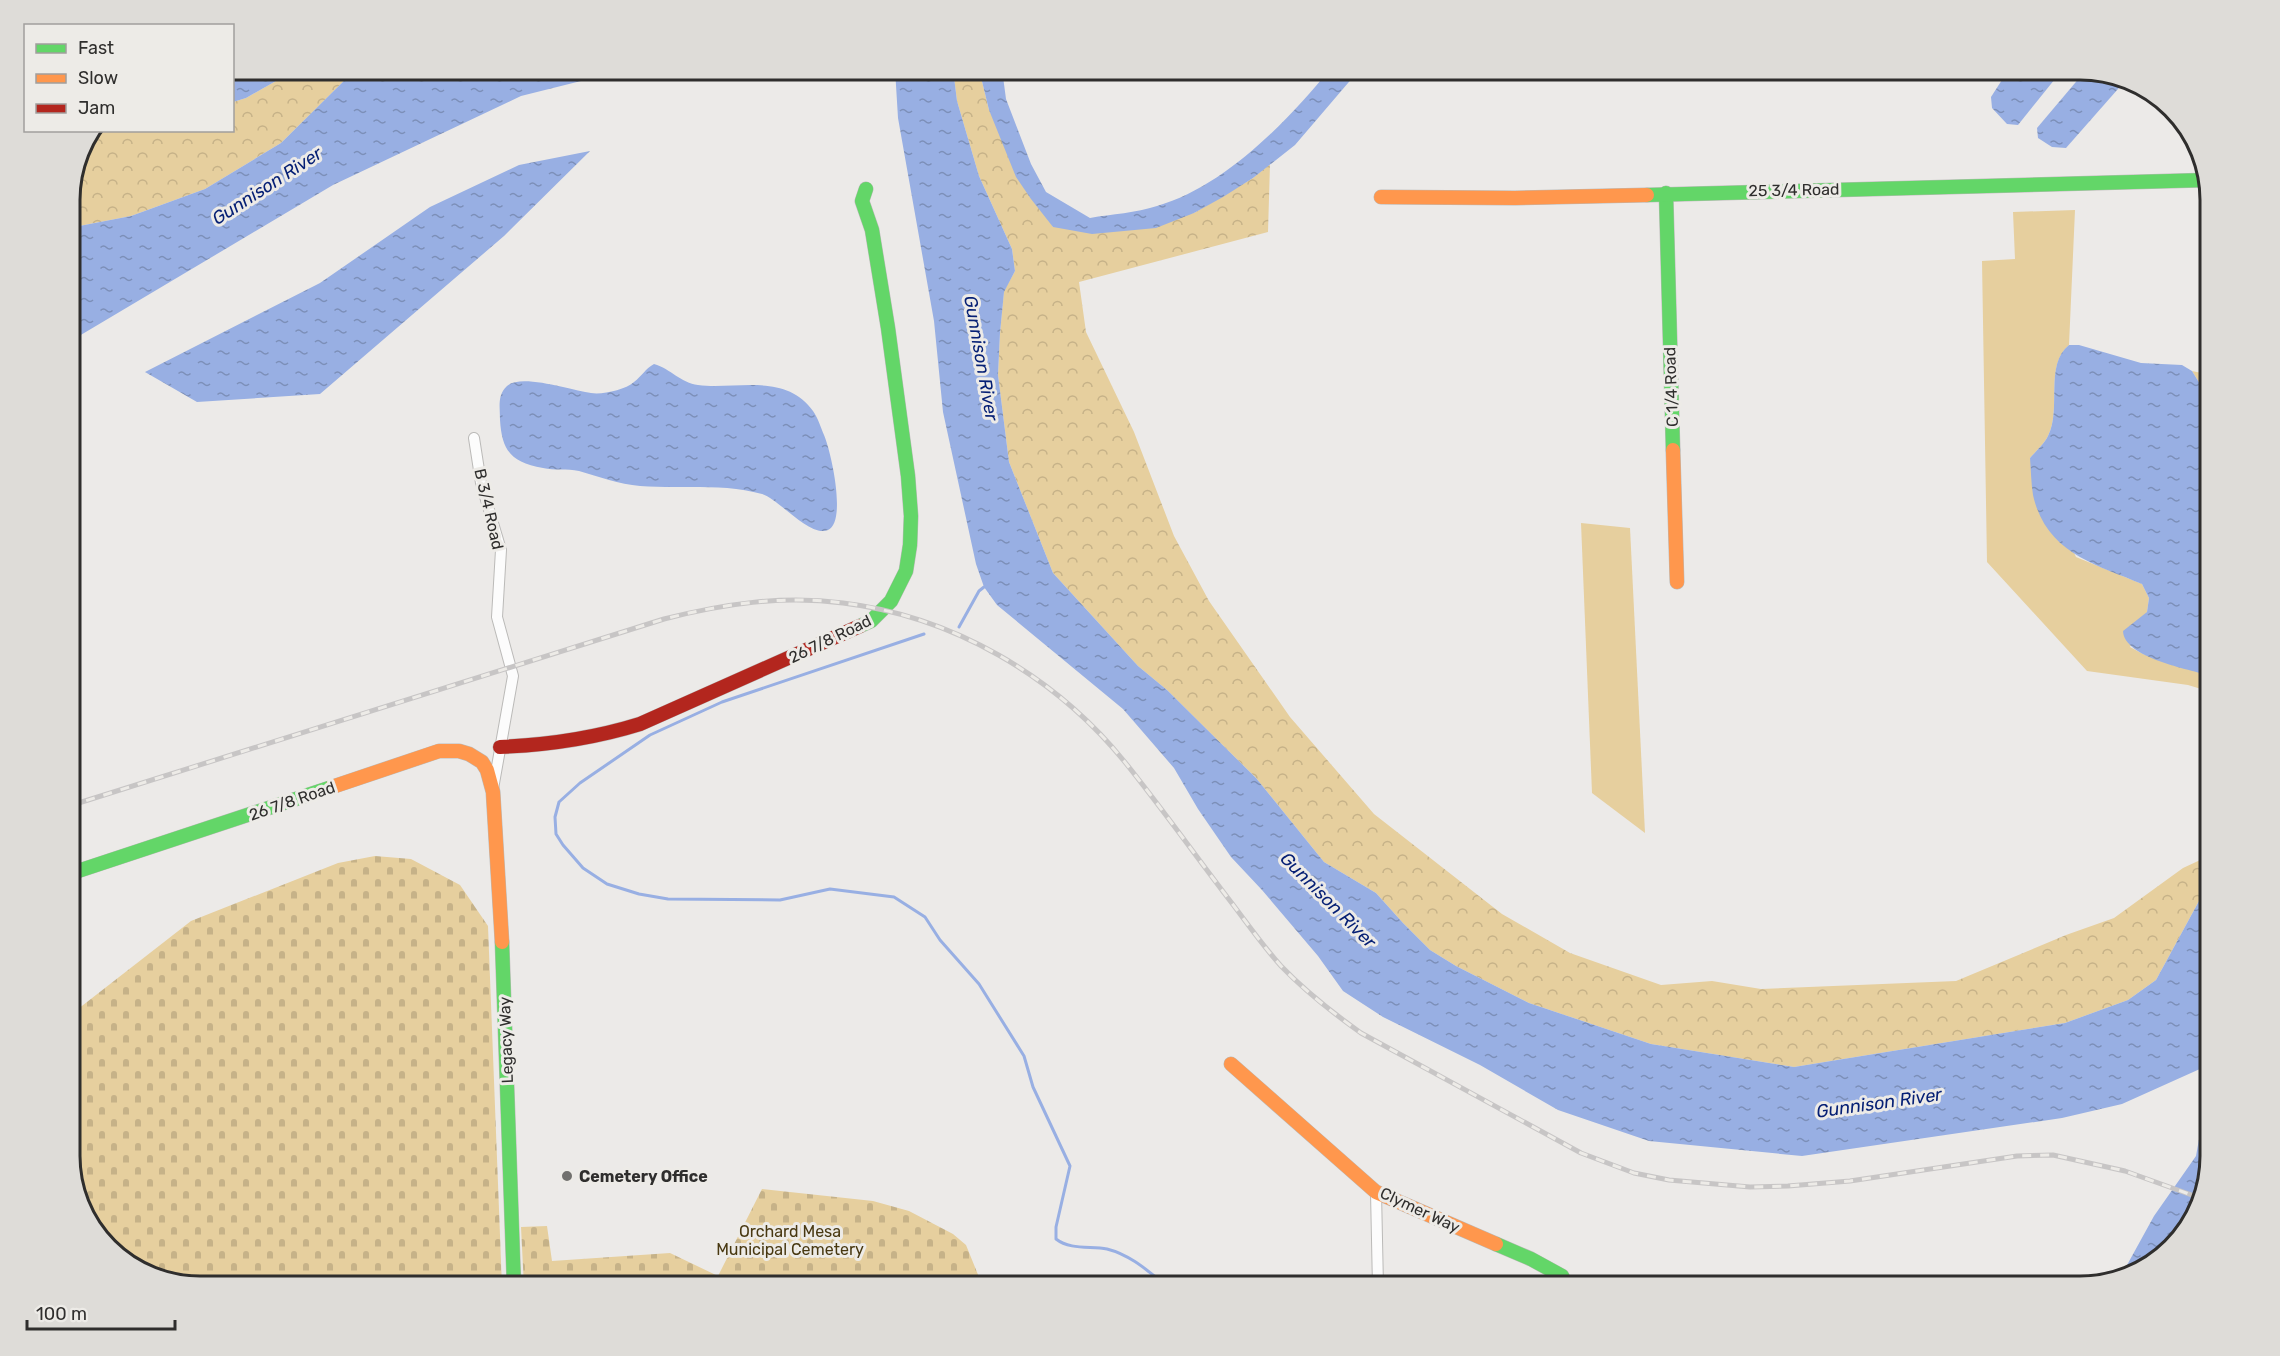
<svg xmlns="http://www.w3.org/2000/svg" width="2280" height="1356" font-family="Rubik,sans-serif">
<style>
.grass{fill:#e6cf9e}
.forest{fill:url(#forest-crowns)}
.cemetery{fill:url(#cemetery-stones)}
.water{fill:url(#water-ripples)}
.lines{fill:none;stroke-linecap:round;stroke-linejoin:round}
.stream{stroke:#98afe3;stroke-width:3}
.street-casing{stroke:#bbbab8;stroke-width:12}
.fast-casing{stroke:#bbbab8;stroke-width:15}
.slow-casing{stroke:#bbbab8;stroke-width:15}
.jam-casing{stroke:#bbbab8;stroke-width:15}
.street{stroke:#fcfcfc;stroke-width:10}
.fast{stroke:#63d668;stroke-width:14}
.slow{stroke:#ff974d;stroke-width:14}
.jam{stroke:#b3261e;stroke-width:14}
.rail-casing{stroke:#c7c5c5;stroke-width:5}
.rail{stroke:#edebe7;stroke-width:3;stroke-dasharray:9;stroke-linecap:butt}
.poi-dot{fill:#71706e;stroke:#edebe7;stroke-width:2}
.labels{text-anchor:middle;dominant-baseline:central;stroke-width:6;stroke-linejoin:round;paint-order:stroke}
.street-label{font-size:16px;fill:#2f2e2d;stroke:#edebe7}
.poi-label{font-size:16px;font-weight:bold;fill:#2f2e2d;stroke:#edebe7;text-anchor:start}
.park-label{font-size:16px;fill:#483811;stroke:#edebe7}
.water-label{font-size:18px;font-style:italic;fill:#062075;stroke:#edebe7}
.rim{fill:none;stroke:#2f2e2d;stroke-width:3}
</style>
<defs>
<pattern id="forest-crowns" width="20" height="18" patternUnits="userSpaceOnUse" patternTransform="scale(1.5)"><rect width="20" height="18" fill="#e6cf9e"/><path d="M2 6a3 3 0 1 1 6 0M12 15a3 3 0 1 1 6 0" fill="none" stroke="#c6b288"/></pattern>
<pattern id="cemetery-stones" width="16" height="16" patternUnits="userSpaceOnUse" patternTransform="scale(1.5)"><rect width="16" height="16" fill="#e6cf9e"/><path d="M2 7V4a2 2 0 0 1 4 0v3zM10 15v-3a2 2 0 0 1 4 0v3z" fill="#c6b288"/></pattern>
<pattern id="water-ripples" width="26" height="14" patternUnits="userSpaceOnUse" patternTransform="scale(1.5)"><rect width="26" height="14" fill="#98afe3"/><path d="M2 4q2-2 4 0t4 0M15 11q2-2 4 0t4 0" fill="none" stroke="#7c8fb8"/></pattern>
</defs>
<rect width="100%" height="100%" fill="#eceae8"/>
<!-- grass -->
<g class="grass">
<path d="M2075,210L2069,345C2044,366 2062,409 2048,436C2044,444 2036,451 2030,458L2076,557L2142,584L2149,598L2147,612L2130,647L2143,654L2211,676V692L2188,685L2087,671L1987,562L1982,261L2015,259L2013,212Z"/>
<polygon points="2192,371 2211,375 2211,402"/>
<polygon points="1581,523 1630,528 1645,833 1592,793"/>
</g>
<!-- forest -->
<g class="forest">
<polygon points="297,69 356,69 281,143 205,189 131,216 69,228 69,191 79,150 104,131 232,130 233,102 246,98"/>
<polygon points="953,69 979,69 989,110 1053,227 1194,213 1253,178 1270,164 1268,232 1079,282 1086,332 1134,432 1174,536 1209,601 1290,717 1374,814 1502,914 1570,953 1661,985 1712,981 1761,989 1956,981 2066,935 2114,918 2183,868 2211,855 2211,879 2156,980 2128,1000 2065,1023 1794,1067 1651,1044 1529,1003 1456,966 1430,950 1403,923 1376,893 1324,862 1256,778 1167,690 1138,666 1053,573 1009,462 998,375 1000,333 1004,291 1015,271 1012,249 979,176 957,101"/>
</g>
<!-- cemetery -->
<g class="cemetery">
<polygon points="375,856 411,859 460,885 488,926 502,1287 199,1287 134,1269 87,1222 69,1165 69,1016 191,921 338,863"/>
<polygon points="762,1189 873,1201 909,1211 953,1234 966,1245 983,1287 524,1287 521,1227 547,1226 552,1261 670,1253 718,1276"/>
</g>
<!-- water -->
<g class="water">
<polygon points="233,69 297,69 246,98 233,102"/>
<polygon points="356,69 602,69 593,78 521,96 333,185 69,342 69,228 131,216 205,189 281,143"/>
<polygon points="895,69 953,69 957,101 979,176 1012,249 1015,271 1004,292 1000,333 998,375 1009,462 1053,573 1138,666 1167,690 1256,778 1324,862 1376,893 1403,923 1430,950 1456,966 1529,1003 1651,1044 1794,1067 2065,1023 2128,1000 2156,980 2211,879 2211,1064 2122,1104 2062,1118 1802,1156 1649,1141 1558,1110 1480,1065 1383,1017 1343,991 1318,956 1262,890 1231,857 1198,809 1174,768 1123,709 997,605 984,587 976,564 943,412 934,321 898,118"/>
<path d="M979,69H1002L1006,99L1031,164L1046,192L1090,218C1112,214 1136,213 1157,206C1224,187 1287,122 1330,69H1360L1295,145L1253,178L1223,197L1194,213L1156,228L1092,234L1053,227L1031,199L1016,177L989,110Z"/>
<polygon points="2009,69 2063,69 2018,125 2007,124 1992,108 1991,97"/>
<polygon points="2086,70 2125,81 2066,148 2052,147 2038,138 2037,128"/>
<polygon points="590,151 504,236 320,394 197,402 145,372 320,283 430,207 519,165"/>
<path d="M2069,345H2079L2141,363L2182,365L2192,371L2211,402V471L2206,480L2211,495V676C2189,669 2124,658 2123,631L2147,612L2149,598L2142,584C2095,564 2046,553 2033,495C2031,483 2031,470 2030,458C2036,451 2044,444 2048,436C2062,409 2044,365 2069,345Z"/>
<path d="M654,364C671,369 681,383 698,385C735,390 786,372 813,411C818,418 821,428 824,435C831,451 847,522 828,530C810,538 779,499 762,494C724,483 680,489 640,486C619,484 599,477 579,471C567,468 554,471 543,468C511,462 502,451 500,420C500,408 497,395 507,386C521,373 573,391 591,393C602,395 625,390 634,382C642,376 645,369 654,364Z"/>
<polygon points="2211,1072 2211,1157 2193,1222 2146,1269 2121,1276 2154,1216 2196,1156"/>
</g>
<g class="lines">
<!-- stream -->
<g class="stream">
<polyline points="959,627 979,591 984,587"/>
<path d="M924,634L722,702L650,735L580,783L559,802L555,817L556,834L563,845L583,868L607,884L639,894L668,899L780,900L830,889L894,897L925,917L940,940L979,984L1024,1056L1033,1087L1070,1166L1056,1227V1239C1070,1250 1090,1246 1107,1249C1131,1255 1149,1272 1168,1287"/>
</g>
<defs>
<g id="street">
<polyline points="474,438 481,483 501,550 497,617 513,676 493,789"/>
<polyline points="1376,1192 1378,1287"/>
</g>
<g id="fast">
<polyline points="1666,193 1673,450"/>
<polyline points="1647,195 2207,180"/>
<polyline points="860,626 871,621 891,601 906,571 910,545 911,516 908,476 888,328 872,230 862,201 866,189"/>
<polyline points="69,874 332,787"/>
<polyline points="502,942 514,1287"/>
<polyline points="1496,1244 1531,1259 1562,1276 1567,1287"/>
</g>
<g id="slow">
<polyline points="1381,197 1515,198 1647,195"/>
<polyline points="1673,450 1677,582"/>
<polyline points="332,787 439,751 459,751 469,754 482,762 487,770 493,792 502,942"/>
<polyline points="1231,1064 1376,1192 1496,1244"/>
</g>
<path id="jam" d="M500,747C547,745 595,738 640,724L860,626"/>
</defs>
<!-- street casing -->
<use href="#street" class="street-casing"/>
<!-- fast casing -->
<use href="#fast" class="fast-casing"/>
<!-- slow casing -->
<use href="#slow" class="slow-casing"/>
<!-- jam casing -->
<use href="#jam" class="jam-casing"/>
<!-- street -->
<use href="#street" class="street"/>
<!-- fast -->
<use href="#fast" class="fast"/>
<!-- slow -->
<use href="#slow" class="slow"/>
<!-- jam -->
<use href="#jam" class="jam"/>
<defs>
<path id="rail" d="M69,806L664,619C723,604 782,595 843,603C952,616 1055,676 1124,761C1161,807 1195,855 1231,902C1247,923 1263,946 1281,966C1305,991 1333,1013 1361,1033L1581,1153L1634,1173L1669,1180L1750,1187L1788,1186L1850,1181L2017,1156L2053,1155L2125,1171L2200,1198"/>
</defs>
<!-- rail casing -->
<use href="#rail" class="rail-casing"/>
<!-- rail -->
<use href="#rail" class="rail"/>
</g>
<!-- markers -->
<circle class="poi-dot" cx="567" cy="1176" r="6"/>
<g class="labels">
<!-- street labels -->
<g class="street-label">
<text transform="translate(1794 190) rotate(-1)">25 3/4 Road</text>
<text transform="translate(1671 387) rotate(-92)">C 1/4 Road</text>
<text transform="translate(489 509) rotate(77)">B 3/4 Road</text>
<text transform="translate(830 639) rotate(-26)">26 7/8 Road</text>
<text transform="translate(292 801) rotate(-19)">26 7/8 Road</text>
<text transform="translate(506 1040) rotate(-92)">Legacy Way</text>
<text transform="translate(1420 1210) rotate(25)">Clymer Way</text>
</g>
<!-- poi labels -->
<g class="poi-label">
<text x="579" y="1176">Cemetery Office</text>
</g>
<!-- park labels -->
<g class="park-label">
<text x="790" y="1231">Orchard Mesa<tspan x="790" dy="18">Municipal Cemetery</tspan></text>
</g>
<!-- water labels -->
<g class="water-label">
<text transform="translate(267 186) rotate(-33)">Gunnison River</text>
<text transform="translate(981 358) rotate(80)">Gunnison River</text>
<text transform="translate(1328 900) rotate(45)">Gunnison River</text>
<text transform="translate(1879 1103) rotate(-8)">Gunnison River</text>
</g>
</g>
<!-- crop -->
<path d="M0 0H2280V1356H0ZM200 80H2080A120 120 0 0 1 2200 200V1156A120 120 0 0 1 2080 1276H200A120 120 0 0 1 80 1156V200A120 120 0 0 1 200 80Z" fill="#dedcd8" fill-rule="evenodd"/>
<path class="rim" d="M200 80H2080A120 120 0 0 1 2200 200V1156A120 120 0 0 1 2080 1276H200A120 120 0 0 1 80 1156V200A120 120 0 0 1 200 80Z"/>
<!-- legend -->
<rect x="24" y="24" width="210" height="108" fill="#edebe7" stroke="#a19f9d" stroke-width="1.5"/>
<rect x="36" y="44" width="30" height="9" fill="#63d668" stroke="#a19f9d" stroke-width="1.5"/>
<text x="78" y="54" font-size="18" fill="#2f2e2d">Fast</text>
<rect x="36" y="74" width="30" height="9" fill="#ff974d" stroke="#a19f9d" stroke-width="1.5"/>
<text x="78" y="84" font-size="18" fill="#2f2e2d">Slow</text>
<rect x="36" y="104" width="30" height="9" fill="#b3261e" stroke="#a19f9d" stroke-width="1.5"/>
<text x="78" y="114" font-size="18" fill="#2f2e2d">Jam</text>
<!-- scale -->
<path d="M27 1320v9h148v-9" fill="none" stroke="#2f2e2d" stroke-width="3"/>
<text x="36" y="1320" font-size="18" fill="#2f2e2d" stroke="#edebe7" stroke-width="4.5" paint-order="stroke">100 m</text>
</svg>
